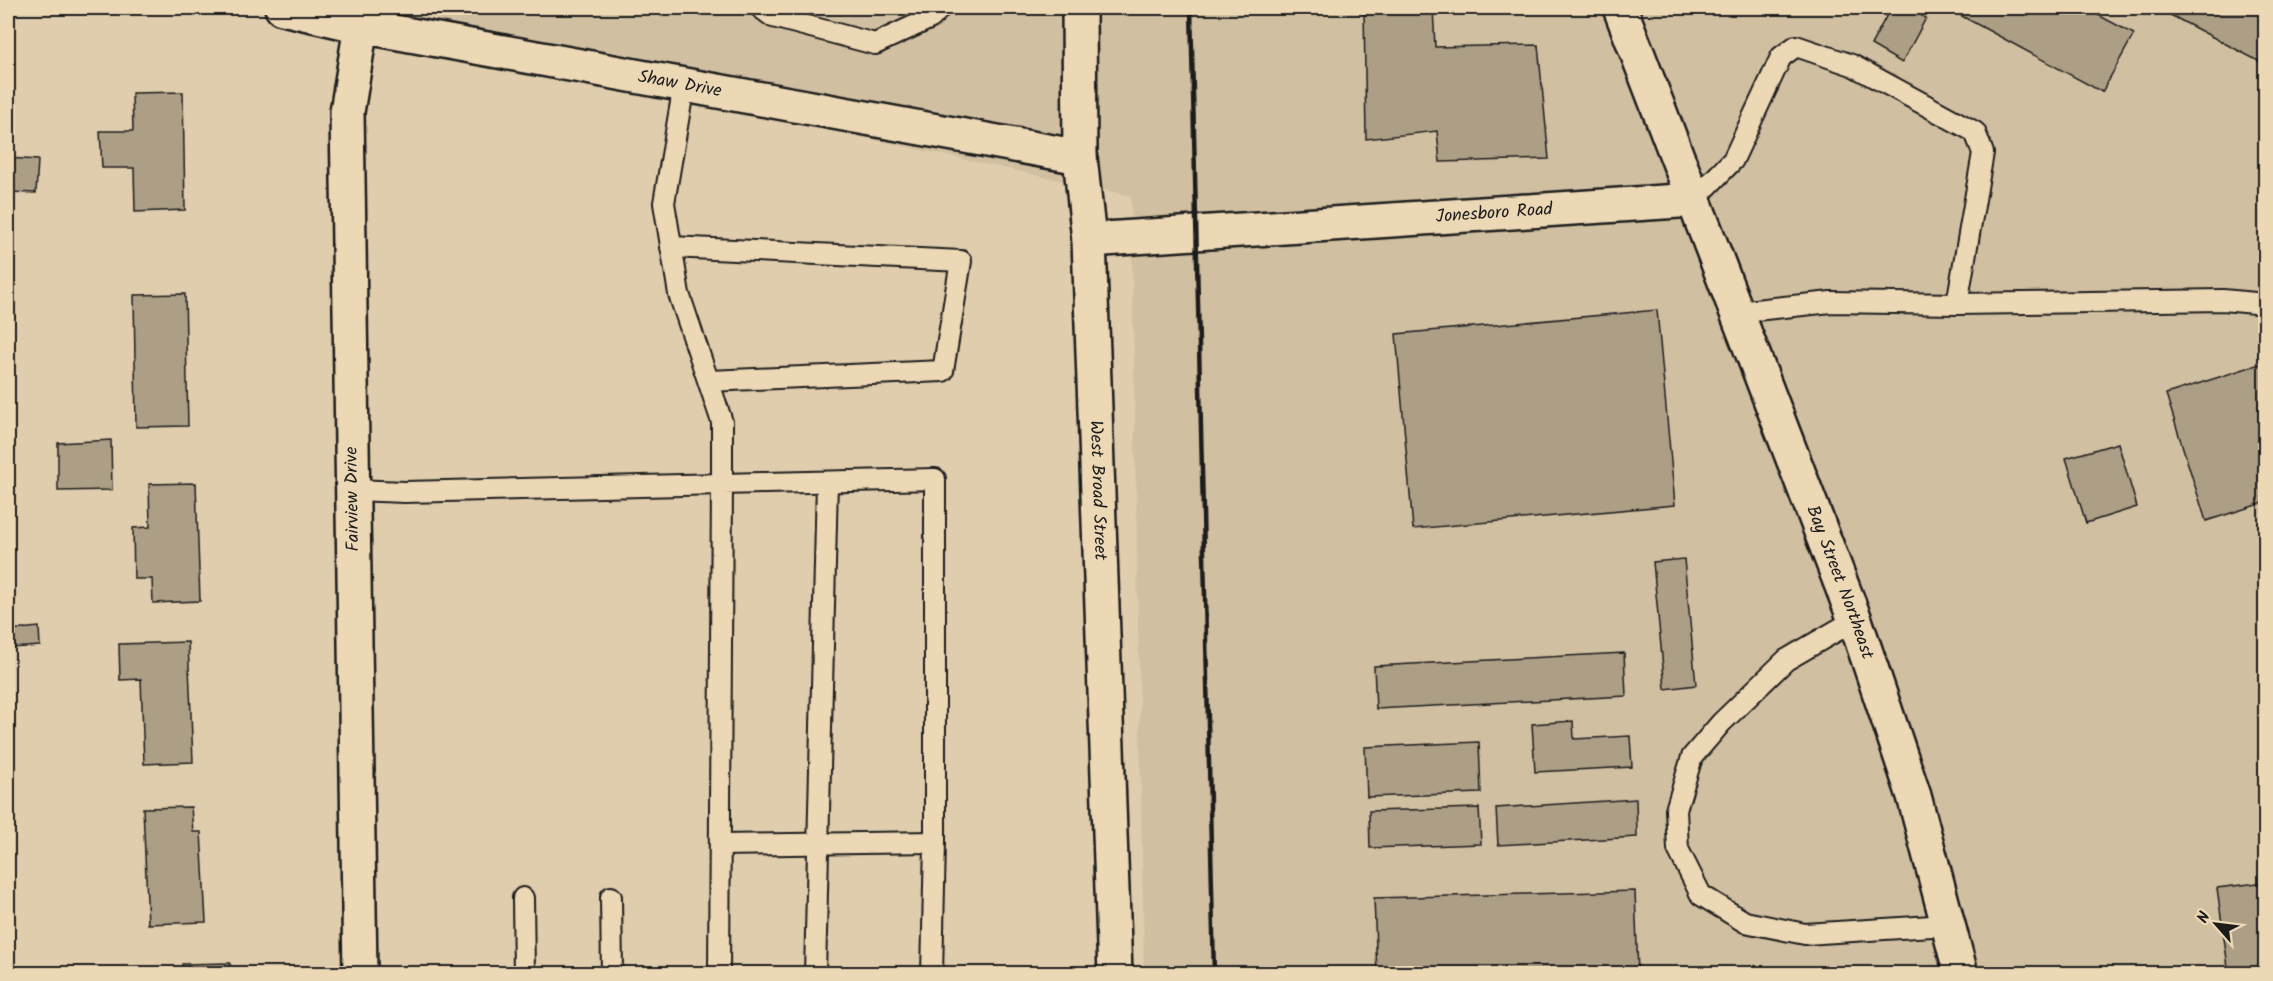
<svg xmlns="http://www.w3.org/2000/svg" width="2273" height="981" font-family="Kalam,sans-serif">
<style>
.built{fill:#d1bfa1}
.building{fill:#ad9e86;stroke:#1c1c1c;stroke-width:1.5}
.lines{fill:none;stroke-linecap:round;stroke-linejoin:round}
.lane-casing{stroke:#1c1c1c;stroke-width:24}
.street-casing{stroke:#1c1c1c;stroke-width:38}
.primary-casing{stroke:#1c1c1c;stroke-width:38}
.lane{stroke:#edd8b6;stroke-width:20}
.street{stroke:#edd8b6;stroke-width:33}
.primary{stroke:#edd8b6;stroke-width:33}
.rail{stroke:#1c1c1c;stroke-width:4.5}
.labels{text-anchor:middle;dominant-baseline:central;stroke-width:4.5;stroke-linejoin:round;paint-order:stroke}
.street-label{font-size:18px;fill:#1c1c1c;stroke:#edd8b6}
</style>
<rect width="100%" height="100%" fill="#e0cdad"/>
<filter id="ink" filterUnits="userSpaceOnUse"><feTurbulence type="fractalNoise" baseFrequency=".0167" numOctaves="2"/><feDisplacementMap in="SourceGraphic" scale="12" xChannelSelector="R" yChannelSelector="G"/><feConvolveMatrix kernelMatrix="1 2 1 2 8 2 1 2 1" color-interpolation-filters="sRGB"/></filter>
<g filter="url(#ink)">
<!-- built -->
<polygon class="built" points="439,8 2265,8 2265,973 1144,973 1131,196 441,45"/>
<!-- building -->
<g class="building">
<polygon points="1364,8 1433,8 1435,47 1538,45 1549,159 1440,162 1437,131 1366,139"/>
<polygon points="1888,8 1907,8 1926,18 1902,63 1871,45 1890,9"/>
<polygon points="1947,8 2085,8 2134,34 2102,92"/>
<polygon points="2157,8 2266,8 2266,65"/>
<polygon points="183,92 185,210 135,212 134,168 102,168 100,131 133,131 132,93"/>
<polygon points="8,158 38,160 36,193 8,192"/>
<polygon points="185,294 188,426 136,427 134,295"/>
<polygon points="1657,310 1675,505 1413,529 1396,334"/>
<polygon points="2266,362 2266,502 2206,521 2166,394"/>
<polygon points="111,440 112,490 58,491 58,443"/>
<polygon points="2118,443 2137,507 2086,523 2066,458"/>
<polygon points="196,483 200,601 153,603 152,579 134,579 133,528 150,527 149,484"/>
<polygon points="1684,559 1696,685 1665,689 1653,562"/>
<polygon points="39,627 40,646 11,648 9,630"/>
<polygon points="188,642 193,762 144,764 141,679 120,680 119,644"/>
<polygon points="1624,653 1626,696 1376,709 1374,666"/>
<polygon points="1573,721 1574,739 1630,736 1632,767 1535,772 1532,724"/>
<polygon points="1479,742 1481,793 1367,797 1365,747"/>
<polygon points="1636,799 1637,837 1498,845 1496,808"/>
<polygon points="191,807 193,832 201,832 206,922 148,924 143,808"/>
<polygon points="1479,808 1481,844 1370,848 1369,811"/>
<polygon points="2266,882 2266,974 2229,974 2217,888"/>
<polygon points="1635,891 1638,974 1377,974 1374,898"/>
<polygon points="230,963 231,974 183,974 182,964"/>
</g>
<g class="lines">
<defs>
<g id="lane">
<polyline points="761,8 773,17 875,44 931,18 940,8"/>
<polyline points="1694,200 1733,160 1781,57 1796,46 1852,65 1975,132 1983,153 1957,304"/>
<polyline points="671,247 961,261 943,371 709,381"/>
<polyline points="1737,312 1831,302 1957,304 2223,300 2266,304"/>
<polyline points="353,490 405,492 722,484 722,422 679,294 664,203 684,85"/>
<polyline points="1855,620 1786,660 1721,723 1692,757 1676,810 1678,849 1701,895 1745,922 1805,934 1948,925"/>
<polyline points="720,845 935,842"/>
<polyline points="611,897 612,974"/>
<polyline points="523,898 524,974"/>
<polyline points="719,974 722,484 935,479 935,842 932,974"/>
<polyline points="815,974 827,482"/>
</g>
<g id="street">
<path id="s1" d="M282,8L361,26L1080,157"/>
<path id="s2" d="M1620,8L1855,620L1914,796L1961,974"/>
<path id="s3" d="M1089,240L1694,200"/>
<polyline points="360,974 347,112 361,26"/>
</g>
<g id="primary">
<path id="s4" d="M1079,8L1080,157L1089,240L1115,974"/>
</g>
</defs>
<!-- lane casing -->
<use href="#lane" class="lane-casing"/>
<!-- street casing -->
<use href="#street" class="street-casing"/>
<!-- primary casing -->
<use href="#primary" class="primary-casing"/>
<!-- lane -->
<use href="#lane" class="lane"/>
<!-- street -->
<use href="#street" class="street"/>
<!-- primary -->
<use href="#primary" class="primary"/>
<!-- rail -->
<polyline class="rail" points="1191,8 1214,974"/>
</g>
</g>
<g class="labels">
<!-- street labels -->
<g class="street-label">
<text stroke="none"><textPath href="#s1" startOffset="405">Shaw Drive</textPath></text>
<text stroke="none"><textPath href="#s3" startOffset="406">Jonesboro Road</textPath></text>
<text stroke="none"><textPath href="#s4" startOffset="483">West Broad Street</textPath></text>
<text transform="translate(353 499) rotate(-91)">Fairview Drive</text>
<text stroke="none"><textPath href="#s2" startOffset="615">Bay Street Northeast</textPath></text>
</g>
</g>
<!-- margin -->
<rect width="2273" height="981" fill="none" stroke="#edd8b6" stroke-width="30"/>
<rect x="15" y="15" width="2243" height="951" fill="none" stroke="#1c1c1c" stroke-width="2" filter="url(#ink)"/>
<!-- north arrow -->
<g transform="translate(2216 924) rotate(298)" stroke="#edd8b6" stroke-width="4.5" paint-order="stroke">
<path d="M0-4.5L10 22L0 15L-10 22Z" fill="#1c1c1c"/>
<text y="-9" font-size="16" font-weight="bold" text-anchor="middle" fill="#1c1c1c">N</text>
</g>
</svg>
